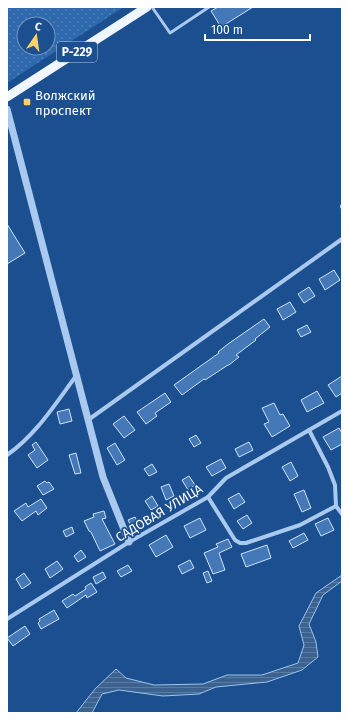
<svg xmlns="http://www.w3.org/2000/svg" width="349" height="720" font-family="'Fira Sans',sans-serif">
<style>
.park{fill:url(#park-dots);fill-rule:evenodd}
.water{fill:url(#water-rules);stroke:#9cc4f0}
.building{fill:#4478b7;stroke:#cfe3fa}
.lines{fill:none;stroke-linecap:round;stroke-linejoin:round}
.service{stroke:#a9c9ee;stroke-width:3}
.minor{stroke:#a9c9ee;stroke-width:4}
.tertiary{stroke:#a9c9ee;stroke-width:7}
.primary{stroke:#f0f6ff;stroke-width:9}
.poi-dot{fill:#ffd166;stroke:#1b4f8f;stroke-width:1.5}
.labels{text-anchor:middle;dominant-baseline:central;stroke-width:3.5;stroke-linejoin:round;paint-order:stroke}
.shield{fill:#1b4f8f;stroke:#bbcadd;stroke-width:1}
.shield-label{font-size:12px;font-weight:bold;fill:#fff}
.poi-label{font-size:13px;fill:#fff;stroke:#1b4f8f;text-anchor:start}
.street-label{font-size:13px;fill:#fff;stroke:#1b4f8f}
</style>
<defs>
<pattern id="park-dots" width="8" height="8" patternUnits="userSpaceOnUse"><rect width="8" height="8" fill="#2e69ad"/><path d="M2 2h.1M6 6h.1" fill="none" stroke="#4d80b9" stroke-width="1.8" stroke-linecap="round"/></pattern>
<pattern id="water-rules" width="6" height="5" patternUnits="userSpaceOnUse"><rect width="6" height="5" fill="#3c6290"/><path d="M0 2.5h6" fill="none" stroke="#597aa1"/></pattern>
</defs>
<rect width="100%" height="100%" fill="#1b4f8f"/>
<!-- park -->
<path class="park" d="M7,7H124L7,83ZM24,24H48V48H24Z"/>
<!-- water -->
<polygon class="water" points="342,575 342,581 323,595 309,624 316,642 318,657 302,670 267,682 216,687 199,694 163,696 119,690 102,694 92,713 76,713 95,689 116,669 126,678 154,685 203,684 227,675 262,675 298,663 304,645 299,626 316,593"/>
<!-- building -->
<g class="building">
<polygon points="218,7 253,7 221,27 211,11"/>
<polygon points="7,224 25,253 7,264"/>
<polygon points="334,270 340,280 325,290 319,279"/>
<polygon points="309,287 315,296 304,303 298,294"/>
<polygon points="290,302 296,312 283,320 277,309"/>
<polygon points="264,319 270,327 255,339 256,340 236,355 239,357 229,365 228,365 205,380 204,379 182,395 174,385 219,353 218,352 228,344"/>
<polygon points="307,325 311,332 301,337 297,330"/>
<polygon points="342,376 342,393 336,397 328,385"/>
<polygon points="317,391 324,403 307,412 301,400"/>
<polygon points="165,393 171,402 155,413 157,416 146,424 137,412"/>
<polygon points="274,403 280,415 283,414 290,426 272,437 264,424 269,422 262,408"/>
<polygon points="69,409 72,421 60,424 57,412"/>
<polygon points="124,416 135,430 124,438 113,424"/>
<polygon points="339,428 342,433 342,444 331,450 323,437"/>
<polygon points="196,435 201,443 194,447 189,439"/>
<polygon points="36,442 48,460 37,468 28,455 35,450 32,445"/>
<polygon points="249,442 253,450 239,457 235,449"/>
<polygon points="115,443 125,460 117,465 107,448"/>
<polygon points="76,453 81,473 75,474 69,455"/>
<polygon points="221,459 226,468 212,476 206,467"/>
<polygon points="291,462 298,476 290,481 282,467"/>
<polygon points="152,464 157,472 149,476 144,469"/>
<polygon points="189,476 195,485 188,490 182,480"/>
<polygon points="45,481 47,483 49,482 54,489 43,495 37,486"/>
<polygon points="169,484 174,496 166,500 161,487"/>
<polygon points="304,490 311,508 302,512 294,494"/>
<polygon points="239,493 245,502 234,509 228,499"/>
<polygon points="152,496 158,506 151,510 145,501"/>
<polygon points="41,499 47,508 38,515 36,511 22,521 14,511 26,503 28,507"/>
<polygon points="104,511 106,518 102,519 115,544 100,551 91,532 89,531 84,521 94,517 93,514"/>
<polygon points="247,515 252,523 243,529 237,521"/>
<polygon points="135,517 141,528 134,532 128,520"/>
<polygon points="200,518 206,530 190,538 184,526"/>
<polygon points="328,518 334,530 321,536 315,524"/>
<polygon points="72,527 74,533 66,537 63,531"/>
<polygon points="304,533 308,540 293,548 289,541"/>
<polygon points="166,535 173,547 156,557 149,545"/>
<polygon points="228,539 232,547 219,553 225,570 213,574 204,553 218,547 216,544"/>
<polygon points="267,545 271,558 246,567 241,554"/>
<polygon points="81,550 86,557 78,562 74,556"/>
<polygon points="190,560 194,568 182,574 178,566"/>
<polygon points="57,561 63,569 50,578 45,569"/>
<polygon points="128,565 132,571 121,577 117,571"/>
<polygon points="208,571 212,581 207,583 203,573"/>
<polygon points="103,572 106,578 96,584 93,577"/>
<polygon points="24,573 31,583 22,589 16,579"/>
<polygon points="91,583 97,592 87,598 86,595 67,608 62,601 73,594 75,596 86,589 85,587"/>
<polygon points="54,610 59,619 41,629 38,623 40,621 39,619"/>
<polygon points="25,626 30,634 13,646 7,638"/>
</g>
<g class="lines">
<!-- service -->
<polyline class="service" points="152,7 170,33 209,7"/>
<!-- minor -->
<g class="minor">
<polyline points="342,206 342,207"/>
<polyline points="88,420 342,239"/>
<polyline points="309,430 328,467 335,485 336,506 342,514"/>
<path d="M7,455C36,435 55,404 76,376"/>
<polyline points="208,497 235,540 240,543 246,543 300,525 336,506"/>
<polyline points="7,619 129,542 208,497 226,478 342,411"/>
</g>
<!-- tertiary -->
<polyline class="tertiary" points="7,109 103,477 129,542"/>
<!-- primary -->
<polyline class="primary" points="7,97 147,7"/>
</g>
<!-- markers -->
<rect class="poi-dot" x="23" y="98" width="8" height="8" rx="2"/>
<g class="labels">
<!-- shield labels -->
<rect class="shield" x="57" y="42" width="40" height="20" rx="3"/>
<g class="shield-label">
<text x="77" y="52">Р-229</text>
</g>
<!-- poi labels -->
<g class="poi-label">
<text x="35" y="95">Волжский<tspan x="35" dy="15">проспект</tspan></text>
</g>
<!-- street labels -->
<g class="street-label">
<text transform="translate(159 513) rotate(-31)">САДОВАЯ УЛИЦА</text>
</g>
</g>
<!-- border -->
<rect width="349" height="720" fill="none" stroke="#ffffff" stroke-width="16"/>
<!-- north arrow -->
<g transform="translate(36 36) rotate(13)"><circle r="19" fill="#1b4f8f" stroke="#7695bc"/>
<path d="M0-3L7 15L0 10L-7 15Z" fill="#ffd166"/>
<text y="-6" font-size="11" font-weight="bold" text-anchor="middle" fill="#ffffff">С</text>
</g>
<!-- scale -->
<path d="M205 34v6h105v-6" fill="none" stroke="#ffffff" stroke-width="2"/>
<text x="211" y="34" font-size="12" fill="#ffffff" stroke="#1b4f8f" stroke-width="3" paint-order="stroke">100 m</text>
</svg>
